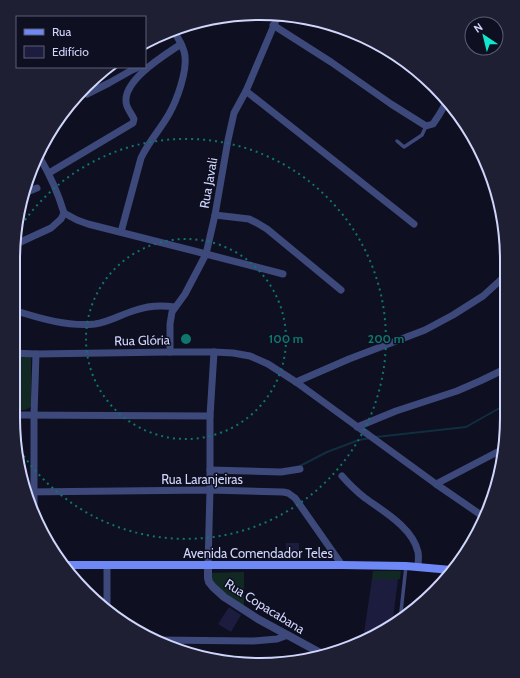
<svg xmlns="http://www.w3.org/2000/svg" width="520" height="678" font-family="Cabin,sans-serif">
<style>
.green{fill:#122923}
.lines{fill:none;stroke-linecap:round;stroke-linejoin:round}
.stream{stroke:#112e41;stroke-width:2}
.building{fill:#1c1c3f}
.service{stroke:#3d487b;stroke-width:3.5}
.minor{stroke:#3d487b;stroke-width:7}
.tertiary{stroke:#3d487b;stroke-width:8}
.secondary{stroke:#6e88f5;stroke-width:8}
.ring{fill:none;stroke:#0f766e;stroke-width:2;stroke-dasharray:2 4}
.labels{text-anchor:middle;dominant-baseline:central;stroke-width:3;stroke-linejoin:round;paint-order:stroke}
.street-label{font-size:13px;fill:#d0d5fc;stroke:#0e0f20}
.rim{fill:none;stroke:#d0d5fc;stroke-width:2}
.centre{fill:#0f766e;stroke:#0e0f20;stroke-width:2}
.ring-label{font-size:12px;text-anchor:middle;font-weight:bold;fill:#0f766e;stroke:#0e0f20;stroke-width:3;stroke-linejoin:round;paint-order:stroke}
</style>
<rect width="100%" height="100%" fill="#0e0f20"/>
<!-- green -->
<g class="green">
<path d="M13,355L31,357V406C28,411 19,410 13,410Z"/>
<polygon points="373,571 401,571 400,579 372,579"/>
<polygon points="244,572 244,607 214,585 209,573"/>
</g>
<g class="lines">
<!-- stream -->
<g class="stream">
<polyline points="376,437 466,427 505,405"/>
<polyline points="300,466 327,452 359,440 370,438"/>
</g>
</g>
<!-- building -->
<g class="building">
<polygon points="286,543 299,543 299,554 286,555"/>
<polygon points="372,579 398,579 392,626 376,633 364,633"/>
<polygon points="229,607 241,615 231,632 218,624"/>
</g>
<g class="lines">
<!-- service -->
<g class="service">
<polyline points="397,141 404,147 422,135 426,126"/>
<polyline points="400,621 406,566"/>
</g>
<!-- minor -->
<g class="minor">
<polyline points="273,25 331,62 391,104 426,126 433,124 439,115 446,103"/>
<polyline points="246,91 414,224"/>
<polyline points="87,94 109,83 132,70 139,67"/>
<path d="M40,158C50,175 58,193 64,213L77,220L88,224L206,254L283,274"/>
<path d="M49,173L133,123L134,119C131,113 126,107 126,102C124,79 165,55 181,44"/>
<polyline points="22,194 37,188"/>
<polyline points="215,215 249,219 257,223 267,229 341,290"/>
<path d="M121,232L141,158C149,141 160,130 169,114C177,100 187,72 185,56C184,47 179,40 175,33"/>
<polyline points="14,245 51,228 61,219 64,213"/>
<path d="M13,310C39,318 67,327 95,324C109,322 122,314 136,310C150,305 161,305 175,307"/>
<polyline points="170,352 170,324 172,312 185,294 206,254 215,215 228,140 234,113 246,91 277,18"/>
<polyline points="13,353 36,354 170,352 214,352 233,353 250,356 268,364 296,382 436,484 484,517"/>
<polyline points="296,382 349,359 425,330 453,315 483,296 505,276"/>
<polyline points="13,415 210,416"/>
<polyline points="357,427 396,411 457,391 480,381 505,369"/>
<polyline points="210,470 281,472 300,469"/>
<path d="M342,476C349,484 356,491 365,498C383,511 413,528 418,552C419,557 418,562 418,567"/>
<polyline points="436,484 505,448"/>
<polyline points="25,492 210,490 283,492 288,493 295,498 342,565"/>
<polyline points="34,513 34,415 36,354"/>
<polyline points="107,565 107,610"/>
<polyline points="208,566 210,490 210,416 214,352"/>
<polyline points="156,640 253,641 277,639 288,635"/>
</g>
<!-- tertiary -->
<polyline class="tertiary" points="208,566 208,578 209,582 213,587 224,597 258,619 326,656"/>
<!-- secondary -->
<polyline class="secondary" points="64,565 342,565 406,566 451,570"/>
</g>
<!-- distance rings -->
<g class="ring">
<circle cx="186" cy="339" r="100"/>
<path d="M15 235A200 200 0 1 1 17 446"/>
</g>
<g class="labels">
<!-- street labels -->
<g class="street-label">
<text transform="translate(208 183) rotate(-80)">Rua Javali</text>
<text transform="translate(142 340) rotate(-1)">Rua Glória</text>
<text x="202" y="479">Rua Laranjeiras</text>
<text x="258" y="553">Avenida Comendador Teles</text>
<text transform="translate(265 606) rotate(32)">Rua Copacabana</text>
</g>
</g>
<!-- crop -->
<path d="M0 0H520V678H0ZM260 20H260A240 240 0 0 1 500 260V418A240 240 0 0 1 260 658H260A240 240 0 0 1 20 418V260A240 240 0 0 1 260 20Z" fill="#1e1f32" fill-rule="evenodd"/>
<path class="rim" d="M260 20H260A240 240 0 0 1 500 260V418A240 240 0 0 1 260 658H260A240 240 0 0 1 20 418V260A240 240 0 0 1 260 20Z"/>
<circle cx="186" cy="339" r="6" class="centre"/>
<g class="ring-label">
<text x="286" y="343">100 m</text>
<text x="386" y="343">200 m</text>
</g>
<!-- legend -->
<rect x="16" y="16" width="130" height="52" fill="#0e0f20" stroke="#5c5e78"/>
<rect x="24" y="29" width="20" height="6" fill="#6e88f5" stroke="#5c5e78"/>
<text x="52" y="36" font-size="12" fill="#d0d5fc">Rua</text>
<rect x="24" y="46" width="20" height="12" fill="#1c1c3f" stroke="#5c5e78"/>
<text x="52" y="56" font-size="12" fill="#d0d5fc">Edifício</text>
<!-- north arrow -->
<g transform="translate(484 36) rotate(325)"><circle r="19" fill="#0e0f20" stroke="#5c5e78"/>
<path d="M0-3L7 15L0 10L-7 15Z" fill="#10e8ce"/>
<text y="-6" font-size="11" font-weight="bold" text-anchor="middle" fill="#d0d5fc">N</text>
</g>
</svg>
